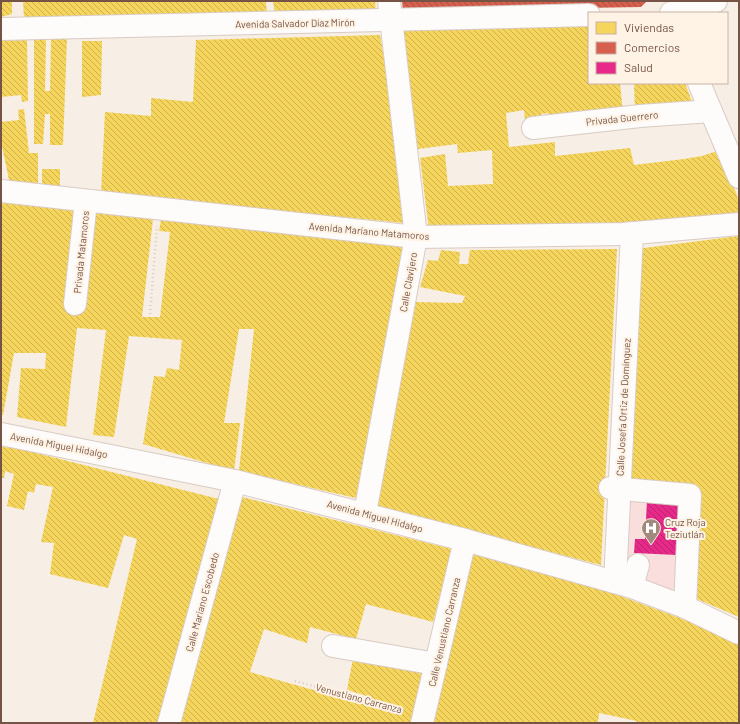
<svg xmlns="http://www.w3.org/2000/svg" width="740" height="724" font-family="Barlow,sans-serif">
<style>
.medical{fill:#fadede}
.homes{fill:url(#homes-back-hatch)}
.shops{fill:url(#shops-back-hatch)}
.health{fill:url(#health-back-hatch)}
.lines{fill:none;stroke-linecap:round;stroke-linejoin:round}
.minor-casing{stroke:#d8cbc4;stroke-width:24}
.path{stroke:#d7ccc8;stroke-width:2.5;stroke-dasharray:1 3;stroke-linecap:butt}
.minor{stroke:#fefcfb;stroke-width:22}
.labels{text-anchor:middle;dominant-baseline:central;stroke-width:4;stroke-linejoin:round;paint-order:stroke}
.street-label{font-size:10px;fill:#755345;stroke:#fff3e6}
.poi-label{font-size:10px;fill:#755345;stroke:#fff3e6;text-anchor:start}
</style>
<defs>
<pattern id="homes-back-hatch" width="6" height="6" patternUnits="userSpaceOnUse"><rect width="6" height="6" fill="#f6d55c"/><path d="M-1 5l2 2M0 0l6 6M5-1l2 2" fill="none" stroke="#ccaf4e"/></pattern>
<pattern id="shops-back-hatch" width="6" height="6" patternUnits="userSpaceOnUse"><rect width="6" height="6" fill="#d6604d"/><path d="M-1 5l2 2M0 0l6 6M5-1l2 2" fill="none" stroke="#a94e3f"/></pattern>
<pattern id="health-back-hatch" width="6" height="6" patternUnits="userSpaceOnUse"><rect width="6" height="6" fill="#e7298a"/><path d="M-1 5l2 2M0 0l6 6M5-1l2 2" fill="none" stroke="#b6256d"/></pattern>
</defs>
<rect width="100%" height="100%" fill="#f7eee5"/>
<!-- medical -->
<polygon class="medical" points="627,498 680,502 675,595 622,577"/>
<!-- homes -->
<g class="homes">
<polygon points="1,1 12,1 12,14 1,17"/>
<polygon points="23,1 266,1 267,16 24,18"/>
<polygon points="273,1 375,1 376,11 275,16"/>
<polygon points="589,25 589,83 620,83 623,113 549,123 548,113 541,114 541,118 525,121 524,110 506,113 509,147 555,142 555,156 630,148 634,165 684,159 702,156 720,150 739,201 739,214 617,228 429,230 420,158 445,154 448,186 493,184 492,150 458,153 457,144 418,149 402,31"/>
<polygon points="380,35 400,152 405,223 101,194 105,112 151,116 151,98 193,102 196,40"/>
<polygon points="46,38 45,91 50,91 51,38 67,39 63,145 50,145 50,114 45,114 43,144 34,144 34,39"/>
<polygon points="27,40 28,101 22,102 21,95 1,97 1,41"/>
<polygon points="82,41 102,41 101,95 82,97"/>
<polygon points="634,83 685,83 694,107 635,112"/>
<polygon points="24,109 29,153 38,153 38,186 10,185 1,141 1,122 19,120 18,110"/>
<polygon points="42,169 60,169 60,190 42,189"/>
<polygon points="1,202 153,219 142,317 160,317 170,232 159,231 161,220 405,243 360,499 239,471 254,329 239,329 224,423 240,423 234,471 143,444 154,376 165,377 167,368 179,370 182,340 129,336 114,437 93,435 106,330 77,328 66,427 17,417 21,368 45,369 46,353 14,353 3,415 1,415"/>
<polygon points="739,236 739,617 690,596 692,488 624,482 636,249"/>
<polygon points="617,249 601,565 377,507 416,302 462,303 465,296 420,287 428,260 438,261 441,250 460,252 459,264 468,264 470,250"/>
<polygon points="1,447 16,448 223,500 159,723 93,723 137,539 124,535 108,588 50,574 54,543 41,542 53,487 36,484 34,493 28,491 24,510 7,506 14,474 5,471 4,478 1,478"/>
<polygon points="242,497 452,549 433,622 366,604 356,639 310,627 307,643 264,629 250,672 367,705 370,697 347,690 354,653 426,664 412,723 181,723"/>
<polygon points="471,550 596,587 739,640 739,723 637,723 637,721 599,713 598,723 432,723"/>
</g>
<!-- shops -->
<polygon class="shops" points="402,1 647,1 641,7 403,11"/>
<!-- health -->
<polygon class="health" points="647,500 680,502 677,555 634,553 635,539 645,539"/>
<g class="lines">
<defs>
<g id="minor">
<polyline points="671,13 716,1"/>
<polyline points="1,29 589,15"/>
<polyline points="699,83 739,177"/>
<polyline points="533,128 640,116 711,111"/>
<polyline points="1,191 416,237 623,234 739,224"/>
<polyline points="75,304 86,201"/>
<polyline points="1,434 235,481 465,540 632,587 685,607 739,633"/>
<polyline points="610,488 690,495 685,607"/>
<polyline points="365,513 416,237 389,1"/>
<polyline points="615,582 632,233"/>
<polyline points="632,587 638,565"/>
<polyline points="333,646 436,664"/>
<polyline points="169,723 235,481"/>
<polyline points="422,723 465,540"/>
</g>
</defs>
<!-- minor casing -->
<use href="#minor" class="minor-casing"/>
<!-- path -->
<g class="path">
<polyline points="150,314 157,226"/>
<polyline points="295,681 406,711"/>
</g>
<!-- minor -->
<use href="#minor" class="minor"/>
</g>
<!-- icons -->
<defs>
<symbol id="hospital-pin" viewBox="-11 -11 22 30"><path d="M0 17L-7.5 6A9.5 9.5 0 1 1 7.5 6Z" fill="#a2897d" stroke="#fff3e6"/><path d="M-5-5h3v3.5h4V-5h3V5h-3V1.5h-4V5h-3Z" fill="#fff"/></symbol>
</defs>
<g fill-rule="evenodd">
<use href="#hospital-pin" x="640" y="517" width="22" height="30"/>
</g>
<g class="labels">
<!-- street labels -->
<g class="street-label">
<text transform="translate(295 23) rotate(-1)">Avenida Salvador Díaz Mirón</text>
<text transform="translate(622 118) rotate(-6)">Privada Guerrero</text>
<text transform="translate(369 231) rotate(5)">Avenida Mariano Matamoros</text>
<text transform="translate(81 252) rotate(-84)">Privada Matamoros</text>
<text transform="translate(408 282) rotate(-80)">Calle Clavijero</text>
<text transform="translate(623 407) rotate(-87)">Calle Josefa Ortiz de Domínguez</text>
<text transform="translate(59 445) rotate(11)">Avenida Miguel Hidalgo</text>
<text transform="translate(375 516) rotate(15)">Avenida Miguel Hidalgo</text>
<text transform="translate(202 602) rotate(-75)">Calle Mariano Escobedo</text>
<text transform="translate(444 632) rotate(-77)">Calle Venustiano Carranza</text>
<text transform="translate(359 698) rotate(15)">Venustiano Carranza</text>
</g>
<!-- poi labels -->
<g class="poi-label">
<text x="665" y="522">Cruz Roja<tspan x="665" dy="12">Teziutlán</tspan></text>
</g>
</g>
<!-- border -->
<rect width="740" height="724" fill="none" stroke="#755345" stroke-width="4"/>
<!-- legend -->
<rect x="588" y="12" width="140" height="72" fill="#fff3e6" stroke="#c8b3a6"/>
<rect x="596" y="22" width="20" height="12" fill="#f6d55c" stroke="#c8b3a6"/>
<text x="624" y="32" font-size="12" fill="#755345">Viviendas</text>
<rect x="596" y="42" width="20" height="12" fill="#d6604d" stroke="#c8b3a6"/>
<text x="624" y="52" font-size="12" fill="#755345">Comercios</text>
<rect x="596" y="62" width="20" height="12" fill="#e7298a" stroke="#c8b3a6"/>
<text x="624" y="72" font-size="12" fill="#755345">Salud</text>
</svg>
